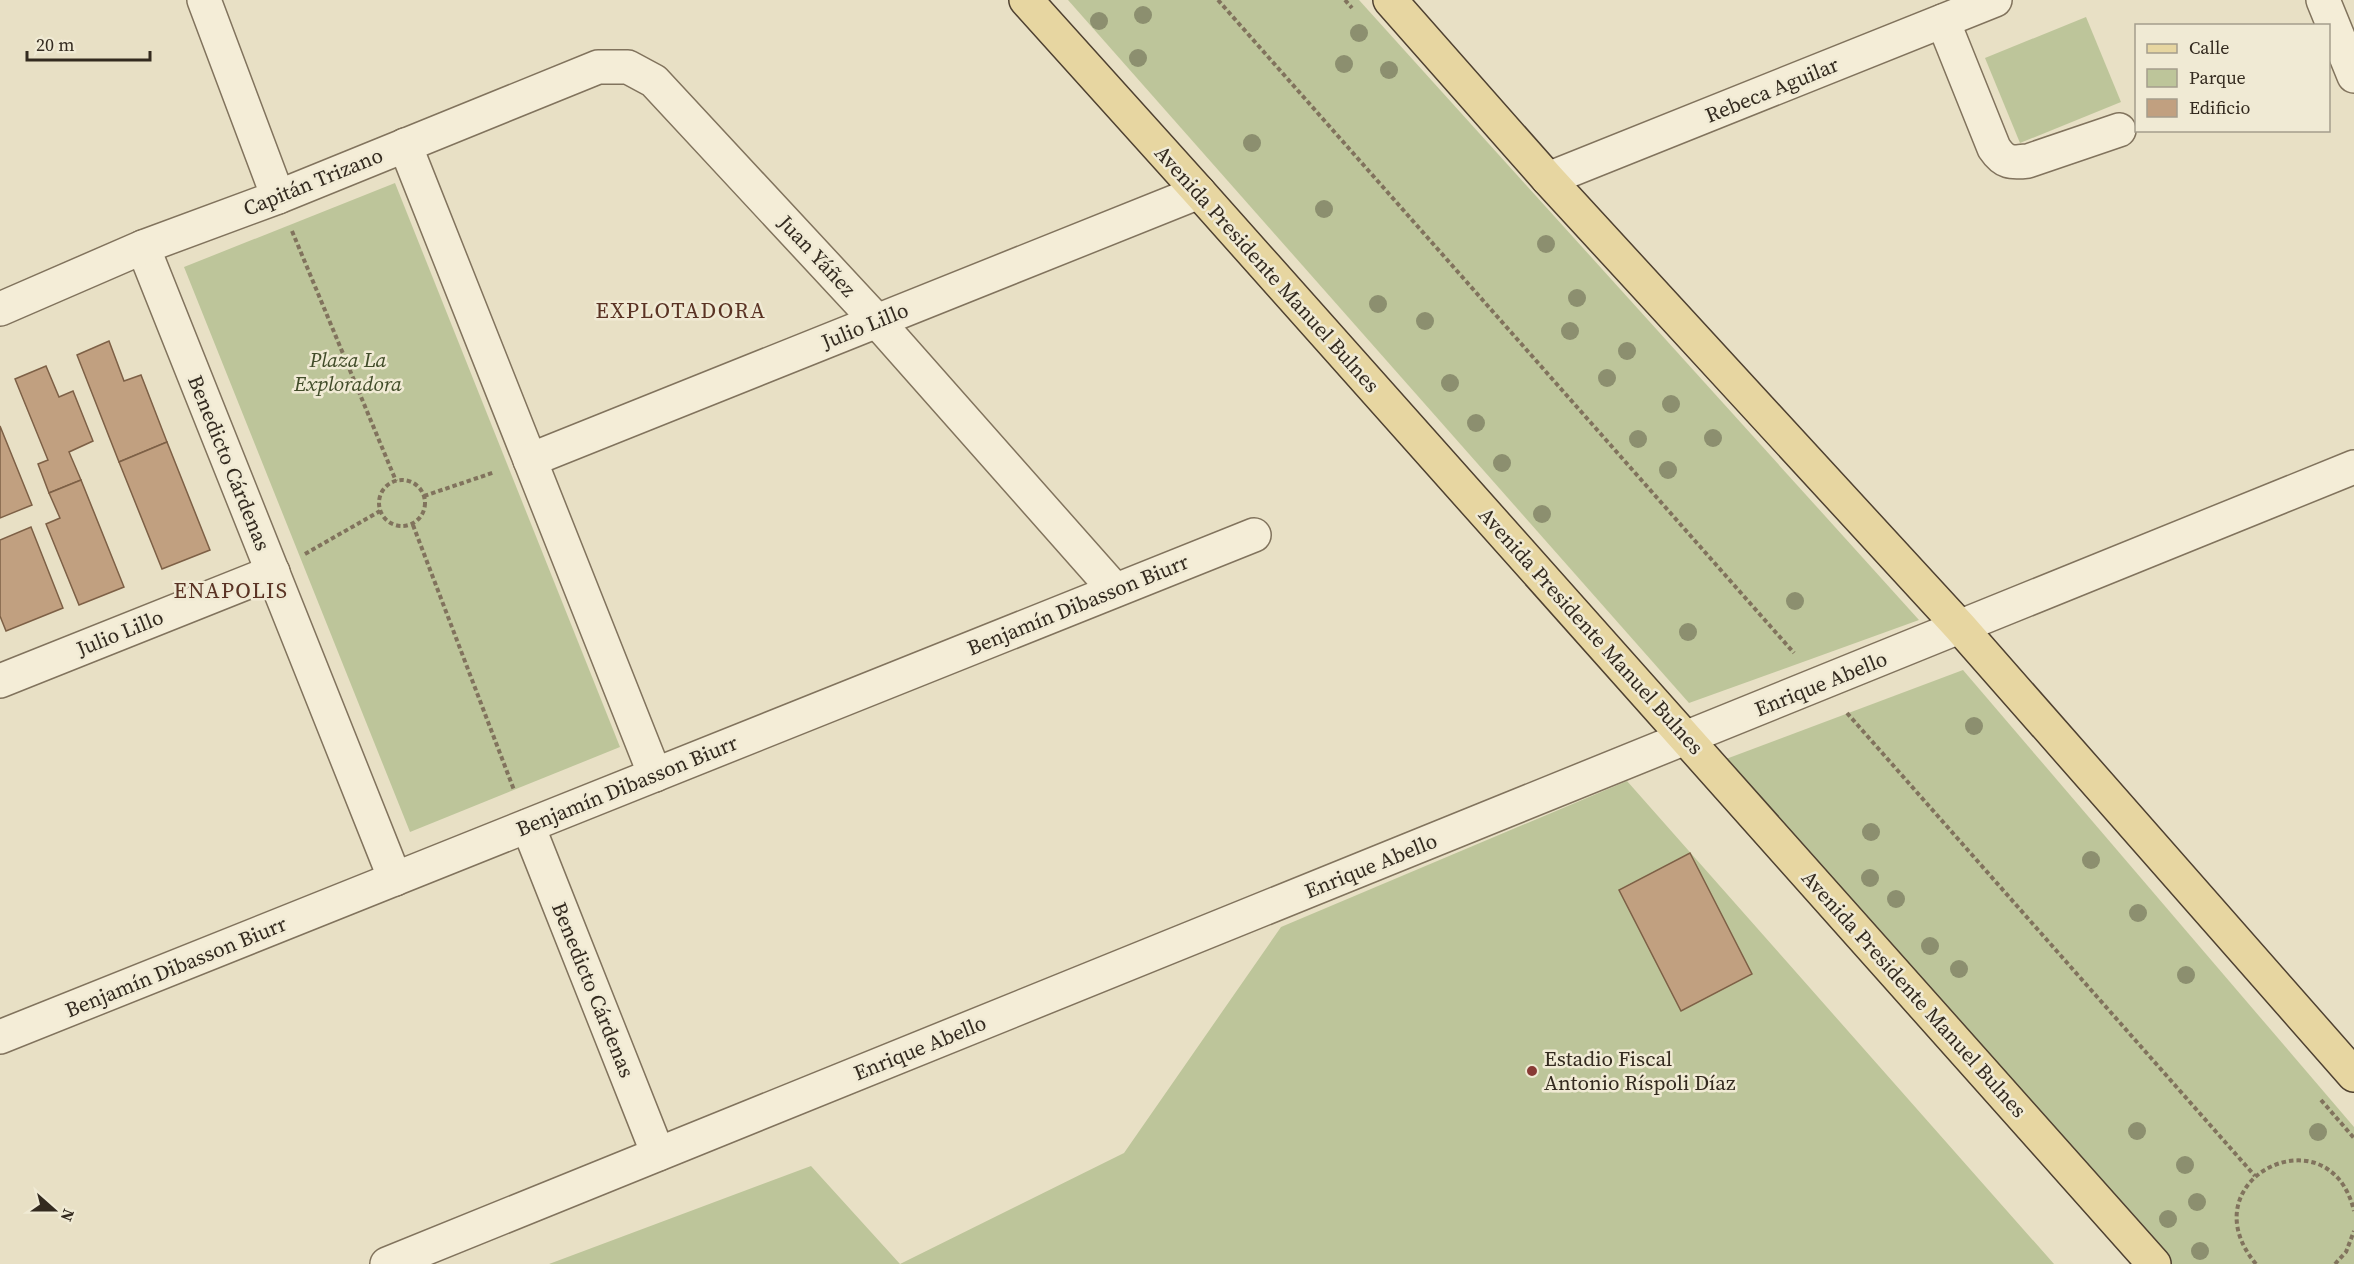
<svg xmlns="http://www.w3.org/2000/svg" width="2354" height="1264" font-family="'Source Serif 4',serif">
	<style>
		.green { fill: #bdc59a }
		.building { fill: #c1a080; stroke: #7d6046; stroke-width: 1.5 }
		.lines { fill: none; stroke-linecap: round; stroke-linejoin: round }
		.minor-casing { stroke: #81735d; stroke-width: 36 }
		.tertiary-casing { stroke: #81735d; stroke-width: 36 }
		.primary-casing { stroke: #4f4131; stroke-width: 36 }
		.path { stroke: #81735d; stroke-width: 4; stroke-dasharray: 4.5 3; stroke-linecap: butt }
		.minor { stroke: #f4edd7; stroke-width: 33 }
		.tertiary { stroke: #f4edd7; stroke-width: 33 }
		.primary { stroke: #e7d6a1; stroke-width: 33 }
		.tree { fill: #8c8f6f }
		.poi-dot { fill: #883a35; stroke: #f0ead4; stroke-width: 2 }
		.labels { text-anchor: middle; stroke-width: 5; stroke-linejoin: round; paint-order: stroke }
		.street-label { font-size: 21px; fill: #332a1f; stroke: #f0ead4 }
		.park-label { font-size: 21px; font-style: italic; fill: #414c29; stroke: #f0ead4 }
		.poi-label { font-size: 21px; fill: #332a1f; stroke: #f0ead4; text-anchor: start }
		.neighbourhood-label { font-size: 22px; letter-spacing: 1.5px; fill: #5a3324; stroke: #f0ead4 }
	</style>
	<rect width="100%" height="100%" fill="#e8e0c5"/>
	<g class="green">
		<polygon points="1068,0 1359,0 1919,620 1689,703"/>
		<polygon points="2086,17 2121,102 2020,143 1985,58"/>
		<polygon points="395,183 620,747 410,832 184,267"/>
		<polygon points="1963,670 2354,1127 2354,1264 2165,1264 1726,759"/>
		<polygon points="1627,781 2054,1264 549,1264 811,1166 900,1264 1124,1153 1281,927"/>
	</g>
	<g class="building">
		<polygon points="109,341 124,381 141,375 167,442 119,462 77,355"/>
		<polygon points="46,366 59,397 73,391 93,441 69,452 81,480 49,493 38,464 48,460 15,379"/>
		<polygon points="0,426 32,505 0,518"/>
		<polygon points="167,442 210,550 162,569 119,462"/>
		<polygon points="81,480 124,587 79,605 46,524 60,518 49,493"/>
		<polygon points="31,527 63,608 6,631 0,616 0,540"/>
		<polygon points="1690,853 1752,974 1681,1011 1619,890"/>
	</g>
	<g class="lines">
		<g class="minor-casing">
			<g id="minor">
				<polyline points="204,0 278,197"/>
				<polyline points="2323,0 2354,76"/>
				<path d="M1943,21L1994,148C2004,163 2011,163 2028,161L2119,130"/>
				<polyline points="405,145 655,775"/>
				<polyline points="1548,179 1995,0"/>
				<polyline points="143,247 395,879"/>
				<polyline points="0,309 143,247 278,197 598,67 628,67 654,81 877,321 1115,590"/>
				<polyline points="530,460 1199,192"/>
				<polyline points="0,681 273,572"/>
				<polyline points="528,826 658,1154"/>
				<polyline points="0,1037 1254,535"/>
			</g>
		</g>
		<g class="tertiary-casing">
			<polyline id="tertiary" points="387,1264 2354,467"/>
		</g>
		<g class="primary-casing">
			<g id="primary">
				<polyline points="1026,0 1199,192 2154,1264"/>
				<polyline points="1390,0 1548,179 1960,627 2354,1075"/>
			</g>
		</g>
		<g class="path">
			<polyline points="1218,0 1794,653"/>
			<polyline points="1345,0 1352,8"/>
			<polyline points="292,231 396,481"/>
			<circle cx="402" cy="503" r="23"/>
			<polyline points="424,496 495,472"/>
			<polyline points="413,525 514,790"/>
			<polyline points="305,554 380,511"/>
			<polyline points="1847,713 2255,1176"/>
			<polyline points="2321,1100 2354,1138"/>
			<path d="M2256,1264C2185,1179 2330,1109 2354,1211"/>
			<polyline points="2335,1264 2346,1252 2354,1231"/>
		</g>
		<use href="#minor" class="minor"/>
		<use href="#tertiary" class="tertiary"/>
		<use href="#primary" class="primary"/>
	</g>
	<g class="tree">
		<circle cx="1143" cy="15" r="9"/>
		<circle cx="1099" cy="21" r="9"/>
		<circle cx="1359" cy="33" r="9"/>
		<circle cx="1138" cy="58" r="9"/>
		<circle cx="1344" cy="64" r="9"/>
		<circle cx="1389" cy="70" r="9"/>
		<circle cx="1252" cy="143" r="9"/>
		<circle cx="1324" cy="209" r="9"/>
		<circle cx="1546" cy="244" r="9"/>
		<circle cx="1577" cy="298" r="9"/>
		<circle cx="1378" cy="304" r="9"/>
		<circle cx="1425" cy="321" r="9"/>
		<circle cx="1570" cy="331" r="9"/>
		<circle cx="1627" cy="351" r="9"/>
		<circle cx="1607" cy="378" r="9"/>
		<circle cx="1450" cy="383" r="9"/>
		<circle cx="1671" cy="404" r="9"/>
		<circle cx="1476" cy="423" r="9"/>
		<circle cx="1713" cy="438" r="9"/>
		<circle cx="1638" cy="439" r="9"/>
		<circle cx="1502" cy="463" r="9"/>
		<circle cx="1668" cy="470" r="9"/>
		<circle cx="1542" cy="514" r="9"/>
		<circle cx="1795" cy="601" r="9"/>
		<circle cx="1688" cy="632" r="9"/>
		<circle cx="1974" cy="726" r="9"/>
		<circle cx="1871" cy="832" r="9"/>
		<circle cx="2091" cy="860" r="9"/>
		<circle cx="1870" cy="878" r="9"/>
		<circle cx="1896" cy="899" r="9"/>
		<circle cx="2138" cy="913" r="9"/>
		<circle cx="1930" cy="946" r="9"/>
		<circle cx="1959" cy="969" r="9"/>
		<circle cx="2186" cy="975" r="9"/>
		<circle cx="2137" cy="1131" r="9"/>
		<circle cx="2318" cy="1132" r="9"/>
		<circle cx="2185" cy="1165" r="9"/>
		<circle cx="2197" cy="1202" r="9"/>
		<circle cx="2168" cy="1219" r="9"/>
		<circle cx="2200" cy="1251" r="9"/>
	</g>
	<circle class="poi-dot" cx="1532" cy="1071" r="6"/>
	<g class="labels">
		<g class="street-label">
			<text transform="translate(1772 90) rotate(-22)" y="7">Rebeca Aguilar</text>
			<text transform="translate(313 182) rotate(-22)" y="7">Capitán Trizano</text>
			<text transform="translate(817 256) rotate(47)" y="7">Juan Yáñez</text>
			<text transform="translate(1267 269) rotate(48)" y="7">Avenida Presidente Manuel Bulnes</text>
			<text transform="translate(865 326) rotate(-22)" y="7">Julio Lillo</text>
			<text transform="translate(229 463) rotate(68)" y="7">Benedicto Cárdenas</text>
			<text transform="translate(1078 605) rotate(-22)" y="7">Benjamín Dibasson Biurr</text>
			<text transform="translate(1591 631) rotate(48)" y="7">Avenida Presidente Manuel Bulnes</text>
			<text transform="translate(120 633) rotate(-22)" y="7">Julio Lillo</text>
			<text transform="translate(1821 684) rotate(-22)" y="7">Enrique Abello</text>
			<text transform="translate(627 786) rotate(-22)" y="7">Benjamín Dibasson Biurr</text>
			<text transform="translate(1371 866) rotate(-22)" y="7">Enrique Abello</text>
			<text transform="translate(176 967) rotate(-22)" y="7">Benjamín Dibasson Biurr</text>
			<text transform="translate(593 990) rotate(68)" y="7">Benedicto Cárdenas</text>
			<text transform="translate(1914 994) rotate(48)" y="7">Avenida Presidente Manuel Bulnes</text>
			<text transform="translate(920 1048) rotate(-22)" y="7">Enrique Abello</text>
		</g>
		<g class="park-label">
			<text x="348" y="367">Plaza La<tspan x="348" dy="24">Exploradora</tspan></text>
		</g>
		<g class="poi-label">
			<text x="1544" y="1066">Estadio Fiscal<tspan x="1544" dy="24">Antonio Ríspoli Díaz</tspan></text>
		</g>
		<g class="neighbourhood-label">
			<text x="681" y="318">EXPLOTADORA</text>
			<text x="231" y="598">ENAPOLIS</text>
		</g>
	</g>
	<rect x="2135" y="24" width="195" height="108" fill="#f0ead4" stroke="#a49d8c" stroke-width="1.5"/>
	<rect x="2147" y="44" width="30" height="9" fill="#e7d6a1" stroke="#a49d8c" stroke-width="1.5"/>
	<text x="2189" y="54" font-size="18" fill="#332a1f">Calle</text>
	<rect x="2147" y="69" width="30" height="18" fill="#bdc59a" stroke="#a49d8c" stroke-width="1.5"/>
	<text x="2189" y="84" font-size="18" fill="#332a1f">Parque</text>
	<rect x="2147" y="99" width="30" height="18" fill="#c1a080" stroke="#a49d8c" stroke-width="1.5"/>
	<text x="2189" y="114" font-size="18" fill="#332a1f">Edificio</text>
	<g transform="translate(54 1210) rotate(111)" stroke="#f0ead4" stroke-width="4.5" paint-order="stroke">
	<path d="M0-4.5L10 22L0 15L-10 22Z" fill="#332a1f"/>
	<text y="-9" font-size="16" font-weight="bold" text-anchor="middle" fill="#332a1f">N</text>
	</g>
	<path d="M27 51v9h123v-9" fill="none" stroke="#332a1f" stroke-width="3"/>
	<text x="36" y="51" font-size="18" fill="#332a1f" stroke="#f0ead4" stroke-width="4.5" paint-order="stroke">20 m</text>
</svg>
